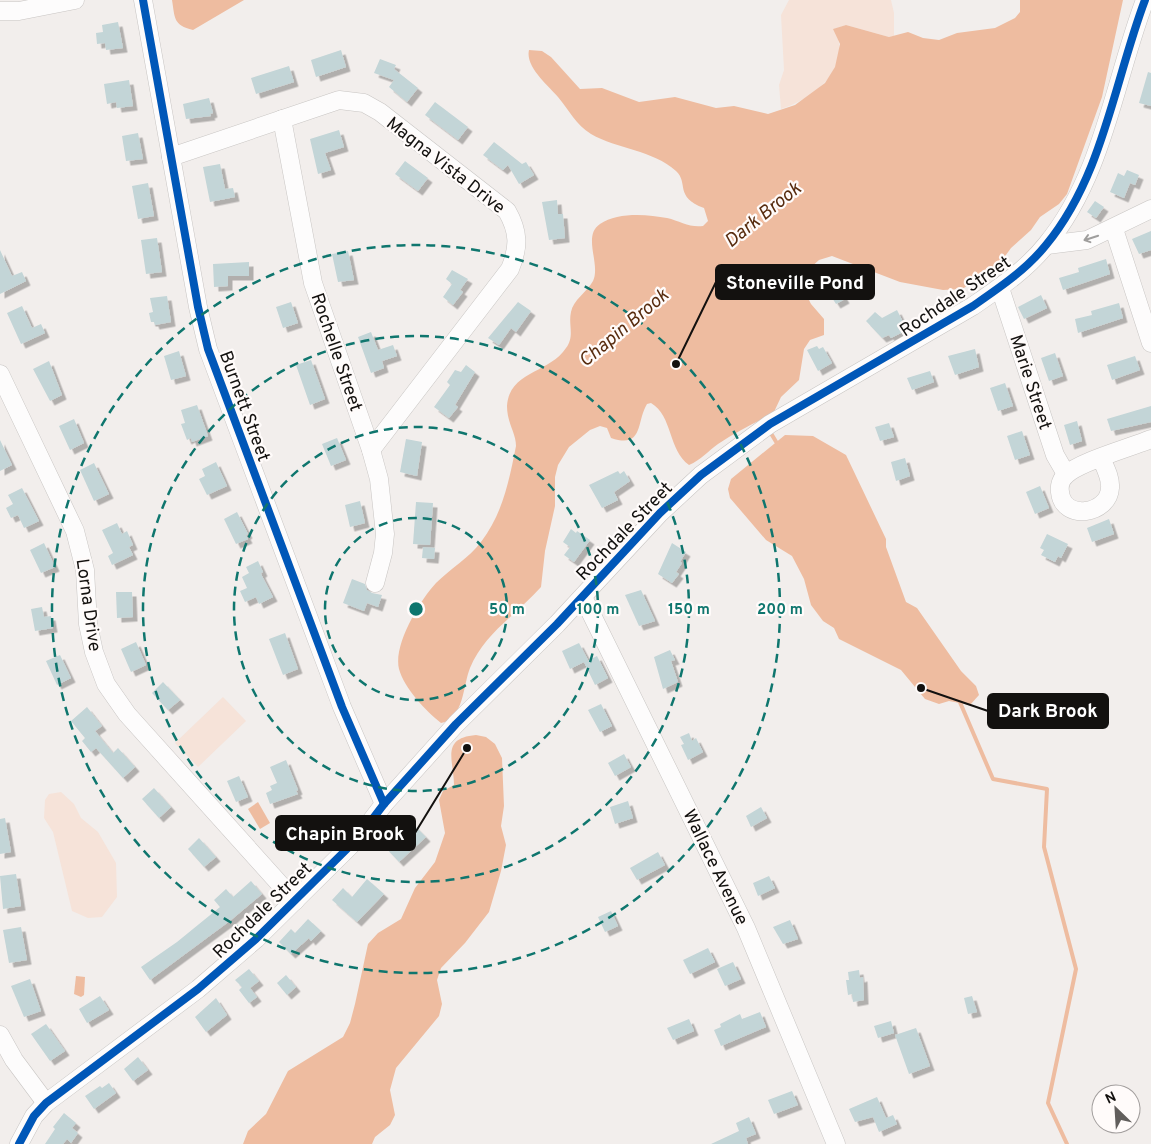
<svg xmlns="http://www.w3.org/2000/svg" width="1151" height="1144" font-family="Overpass,sans-serif">
	<style>
		.green { fill: #f6e3d9 }
		.water { fill: #eebca0 }
		.lines { fill: none; stroke-linecap: round; stroke-linejoin: round }
		.stream { stroke: #eebca0; stroke-width: 4 }
		.building { fill: #c3d5d7; filter: url(#shadow) }
		.minor-casing { stroke: #c8c5c3; stroke-width: 19 }
		.minor { stroke: #fdfcfc; stroke-width: 18 }
		.cycleway-casing { stroke: #fffbfa; stroke-width: 11 }
		.cycleway { stroke: #0057b8; stroke-width: 8 }
		.oneway { stroke: #9f9e9d }
		.ring { fill: none; stroke: #0f766e; stroke-width: 2.5; stroke-dasharray: 9 6 }
		.labels { text-anchor: middle; stroke-width: 4.5; stroke-linejoin: round; paint-order: stroke }
		.street-label { font-size: 18px; fill: #13110f; stroke: #fffbfa }
		.water-label { font-size: 19px; font-style: italic; fill: #582c0f; stroke: #fffbfa }
		.centre { fill: #0f766e; stroke: #fffbfa; stroke-width: 2.5 }
		.ring-label { font-size: 15px; text-anchor: middle; font-weight: bold; fill: #0f766e; stroke: #fffbfa; stroke-width: 4.5; stroke-linejoin: round; paint-order: stroke }
		.leader { fill: none; stroke: #13110f; stroke-width: 2 }
		.callout-dot { fill: #13110f; stroke: #fffbfa; stroke-width: 2 }
		.callout { fill: #13110f; stroke: #13110f; stroke-width: 2 }
		.callout-label { font-size: 19px; text-anchor: middle; font-weight: bold; fill: #fff }
	</style>
	<defs>
		<filter id="shadow"><feDropShadow dx="4.5" dy="4.5" stdDeviation="0" flood-color="#0004"/></filter>
	</defs>
	<rect width="100%" height="100%" fill="#f2eeec"/>
	<g class="green">
		<path d="M789,0H891L894,13V36L889,37L846,25L834,29C835,34 839,39 839,44C844,76 807,101 781,109L779,85L784,70L781,15Z"/>
		<polygon points="223,697 246,721 198,767 175,743"/>
		<polygon points="61,792 74,804 81,818 98,832 116,863 117,897 102,917 88,918 72,911 53,832 44,818 45,800 49,794"/>
	</g>
	<g class="water">
		<path d="M172,0H244L193,30C173,25 175,18 172,0Z"/>
		<path d="M1020,0H1123L1102,97L1067,194L1059,204L1040,217L1031,230L1011,248L995,270L962,289L943,290L900,282L832,256L819,260L808,270L803,281L804,290L811,304L824,319V335L810,340L804,349L799,380L781,397L773,414C754,423 736,432 718,444C708,451 701,460 689,465C668,450 673,416 651,403L647,404C636,422 644,449 611,438L607,428L600,426L590,430L569,447L558,465L555,477V506L545,551L541,587C517,614 484,634 470,668C463,685 464,719 441,723C426,711 404,688 399,669C393,645 420,600 436,583C450,569 469,558 481,542C503,513 509,481 516,446C516,433 507,423 507,406C509,371 550,373 566,348C575,336 568,325 571,312C573,300 587,292 593,281C601,264 582,236 600,224C617,212 647,214 667,218C680,221 690,228 703,226L708,221L704,208C674,197 689,183 676,171C653,150 617,149 591,134C576,125 569,110 558,97C549,86 525,67 529,50L542,51L551,57L580,89L602,88L639,102L675,97L716,108L734,106L768,114L795,105L825,83L835,67L840,44L833,29L846,25L889,37L908,32L923,38L939,40L957,33L995,28L1015,18L1020,12Z"/>
		<polygon points="785,435 813,436 846,455 886,539 886,547 906,602 917,608 961,671 976,686 979,695 970,705 949,701 939,704 925,699 901,670 839,639 834,628 823,621 811,605 804,579 792,556 766,540 730,498 728,489 731,479"/>
		<path d="M476,735L486,737L495,744L502,758L504,806L501,826L506,845L501,871L489,912L465,943L441,968L437,980L442,1004L439,1016L396,1068L390,1090L395,1115L390,1125L375,1137L372,1144H243L248,1131L266,1114L288,1071L343,1037L350,1023L355,1004L368,944L378,933L401,919L415,888L435,862L445,833L439,800L443,791L454,785C454,761 440,738 476,735Z"/>
		<polygon points="258,802 270,823 260,829 248,809"/>
		<polygon points="76,976 85,977 84,995 81,997 74,994"/>
	</g>
	<g class="lines">
		<g class="stream">
			<polyline points="769,430 778,445"/>
			<polyline points="959,700 993,779 1047,789 1044,847 1076,969 1048,1103 1067,1144"/>
		</g>
	</g>
	<g class="building">
		<polygon points="118,22 123,48 106,50 105,43 97,44 96,33 103,32 102,25"/>
		<polygon points="341,50 346,67 316,77 311,60"/>
		<polygon points="380,59 396,65 394,69 418,88 407,102 389,87 394,80 374,73"/>
		<polygon points="289,66 294,82 256,94 251,78"/>
		<polygon points="1148,72 1151,73 1151,106 1139,103"/>
		<polygon points="129,80 133,106 117,108 116,102 107,104 104,84"/>
		<polygon points="209,98 213,113 210,114 211,116 186,119 183,104"/>
		<polygon points="435,102 468,127 458,140 425,115"/>
		<polygon points="339,130 344,147 325,153 331,170 318,174 310,139"/>
		<polygon points="138,133 143,159 126,161 122,136"/>
		<polygon points="494,142 522,164 526,162 534,175 519,184 508,165 503,170 483,155"/>
		<polygon points="405,161 428,178 418,191 395,174"/>
		<polygon points="220,164 225,189 233,188 235,197 210,202 203,167"/>
		<polygon points="1127,170 1139,175 1135,185 1130,183 1124,198 1110,192 1118,173 1124,176"/>
		<polygon points="148,183 154,216 138,219 132,186"/>
		<polygon points="557,200 558,214 563,214 565,238 549,240 542,202"/>
		<polygon points="1095,201 1104,207 1096,218 1087,212"/>
		<polygon points="1151,231 1151,250 1139,254 1132,239"/>
		<polygon points="157,238 162,272 146,274 141,240"/>
		<polygon points="0,250 12,276 22,272 26,281 0,294"/>
		<polygon points="348,251 354,280 338,282 332,254"/>
		<polygon points="1106,259 1110,274 1063,290 1059,278 1079,272 1078,268"/>
		<polygon points="249,262 249,276 228,276 228,286 214,287 213,264"/>
		<polygon points="452,270 468,279 460,290 463,292 453,305 443,297 452,284 446,279"/>
		<polygon points="838,287 845,299 836,304 829,293"/>
		<polygon points="1041,295 1047,308 1024,319 1018,307"/>
		<polygon points="167,296 171,322 155,325 154,322 151,322 149,313 153,312 150,298"/>
		<polygon points="291,302 298,323 283,328 276,307"/>
		<polygon points="518,302 531,311 516,332 511,328 499,345 488,338"/>
		<polygon points="1119,303 1123,318 1078,333 1075,319 1092,315 1091,311"/>
		<polygon points="22,306 32,328 41,324 45,333 21,344 7,313"/>
		<polygon points="897,310 907,330 891,338 889,335 882,338 866,321 875,312 882,318"/>
		<polygon points="371,332 378,350 393,345 397,356 382,361 384,368 371,373 358,337"/>
		<polygon points="817,346 819,349 823,347 832,363 818,371 807,350"/>
		<polygon points="975,349 979,367 955,375 948,356"/>
		<polygon points="179,351 186,376 171,380 164,356"/>
		<polygon points="1055,353 1063,376 1049,381 1041,358"/>
		<polygon points="1135,356 1140,370 1112,380 1107,365"/>
		<polygon points="311,360 325,399 310,405 296,365"/>
		<polygon points="49,361 62,395 50,401 33,369"/>
		<polygon points="466,365 475,372 455,405 458,407 449,418 434,407 450,385 447,382 455,370 461,372"/>
		<polygon points="930,371 934,382 912,390 907,378"/>
		<polygon points="1005,383 1013,406 998,411 990,388"/>
		<polygon points="197,405 208,436 192,442 191,438 187,440 181,424 185,423 181,410"/>
		<polygon points="1151,406 1151,422 1111,431 1107,419"/>
		<polygon points="74,419 84,443 70,450 59,426"/>
		<polygon points="1077,421 1082,441 1070,445 1064,425"/>
		<polygon points="889,423 894,437 880,441 875,427"/>
		<polygon points="1022,431 1030,455 1015,460 1007,436"/>
		<polygon points="337,438 346,460 331,466 322,444"/>
		<polygon points="406,439 422,442 417,476 400,472"/>
		<polygon points="0,440 12,465 0,471"/>
		<polygon points="905,458 910,476 896,481 891,462"/>
		<polygon points="216,462 227,486 207,495 199,479 205,476 202,469"/>
		<polygon points="94,463 109,494 94,501 80,470"/>
		<polygon points="618,471 620,474 624,471 630,481 614,492 618,500 602,508 589,485"/>
		<polygon points="1040,486 1049,508 1035,514 1026,492"/>
		<polygon points="22,488 39,521 24,528 18,515 11,518 6,508 13,504 8,495"/>
		<polygon points="360,501 365,523 350,527 345,505"/>
		<polygon points="416,502 433,503 430,545 413,544"/>
		<polygon points="237,512 248,534 246,535 248,539 236,544 224,519"/>
		<polygon points="1109,519 1114,534 1092,542 1087,528"/>
		<polygon points="117,523 122,534 127,531 133,545 129,547 133,555 112,565 108,556 113,553 102,530"/>
		<polygon points="571,529 576,533 577,531 590,540 574,562 564,555 570,547 563,542"/>
		<polygon points="1047,534 1068,544 1061,558 1058,556 1055,562 1041,555 1044,550 1040,548"/>
		<polygon points="44,543 55,567 41,573 30,550"/>
		<polygon points="672,543 686,552 680,562 682,563 676,572 679,574 672,583 658,574"/>
		<polygon points="423,547 435,548 434,559 422,558"/>
		<polygon points="258,561 263,572 261,573 262,576 273,597 259,604 256,597 245,602 240,591 247,588 242,577 249,573 246,567"/>
		<polygon points="352,579 365,584 367,590 372,593 382,595 378,607 367,603 364,611 343,603"/>
		<polygon points="641,590 655,621 639,626 625,595"/>
		<polygon points="116,592 132,592 133,617 117,618"/>
		<polygon points="42,607 44,617 51,616 53,628 35,631 31,609"/>
		<polygon points="285,633 298,669 283,675 269,639"/>
		<polygon points="136,642 146,665 131,672 121,649"/>
		<polygon points="579,643 588,660 585,662 597,656 608,678 595,685 584,662 570,669 562,651"/>
		<polygon points="670,650 675,660 671,661 678,682 663,689 654,657"/>
		<polygon points="60,655 71,678 57,685 46,661"/>
		<polygon points="163,682 180,700 168,710 152,693"/>
		<polygon points="601,704 612,726 600,732 588,710"/>
		<polygon points="87,707 102,726 95,731 113,753 118,748 135,767 123,778 96,748 91,752 82,741 85,738 71,721"/>
		<polygon points="689,733 692,741 696,738 703,752 688,760 681,745 684,744 680,737"/>
		<polygon points="624,754 631,767 615,776 608,763"/>
		<polygon points="286,760 298,790 296,791 298,794 270,804 266,793 272,790 270,786 277,783 270,767"/>
		<polygon points="239,776 248,797 236,802 227,781"/>
		<polygon points="154,788 171,807 159,818 142,799"/>
		<polygon points="628,801 633,818 615,824 610,807"/>
		<polygon points="761,807 767,818 751,827 746,816"/>
		<polygon points="5,818 11,852 0,854 0,819"/>
		<polygon points="413,824 426,837 399,862 385,847 394,837 396,840"/>
		<polygon points="199,838 216,857 204,867 188,849"/>
		<polygon points="658,852 665,865 637,880 630,868"/>
		<polygon points="16,874 21,906 3,909 0,876"/>
		<polygon points="769,876 775,888 758,896 753,883"/>
		<polygon points="367,879 384,894 357,922 332,900 343,888 352,897"/>
		<polygon points="251,881 262,894 231,920 150,980 141,967 177,942 220,907 214,900 226,889 233,897"/>
		<polygon points="611,911 618,926 605,932 598,917"/>
		<polygon points="308,919 321,931 311,941 309,938 291,954 279,942 291,929 295,933"/>
		<polygon points="790,920 798,939 783,944 773,927"/>
		<polygon points="21,927 27,960 9,963 3,930"/>
		<polygon points="708,948 715,962 690,974 683,960"/>
		<polygon points="733,962 741,979 725,986 717,969"/>
		<polygon points="249,969 259,981 250,988 257,997 249,1003 239,990 242,987 235,980"/>
		<polygon points="859,970 860,978 863,977 864,1000 853,1002 852,994 848,995 846,980 849,980 848,972"/>
		<polygon points="286,975 296,987 287,995 277,983"/>
		<polygon points="30,979 41,1011 24,1017 11,986"/>
		<polygon points="100,996 109,1010 87,1023 79,1009"/>
		<polygon points="972,996 977,1012 968,1014 964,998"/>
		<polygon points="216,998 227,1015 206,1032 195,1017"/>
		<polygon points="760,1012 766,1027 721,1046 714,1030 721,1027 720,1024 740,1014 742,1019"/>
		<polygon points="689,1019 694,1031 673,1040 667,1028"/>
		<polygon points="891,1021 894,1033 878,1038 874,1026"/>
		<polygon points="46,1024 65,1051 50,1061 31,1034"/>
		<polygon points="916,1028 930,1066 909,1074 895,1035"/>
		<polygon points="138,1057 148,1070 133,1081 124,1069"/>
		<polygon points="109,1083 116,1093 94,1109 85,1096 100,1086 102,1088"/>
		<polygon points="792,1091 798,1105 774,1114 768,1100"/>
		<polygon points="877,1097 886,1118 893,1115 897,1124 879,1132 873,1117 855,1122 849,1109"/>
		<polygon points="64,1113 76,1123 72,1128 78,1133 71,1143 67,1139 63,1144 45,1144 55,1129 53,1127"/>
		<polygon points="749,1117 756,1134 746,1138 748,1144 711,1144 739,1131 736,1123"/>
	</g>
	<g class="lines">
		<g class="minor-casing">
			<g id="minor">
				<polyline points="143,0 198,307 208,349 342,707 384,804"/>
				<polyline points="0,11 19,11 75,0"/>
				<polyline points="282,119 313,283 371,450 379,479 385,534 383,553 375,583"/>
				<path d="M171,157L339,100L364,103L380,112L507,211C519,232 519,247 510,269L371,450"/>
				<polyline points="1114,229 1151,343"/>
				<polyline points="1047,245 1087,240 1151,209"/>
				<polyline points="1000,288 1055,455 1066,474"/>
				<polyline points="0,374 75,531 85,570 88,624 94,652 106,684 127,714 295,901"/>
				<path d="M1101,458C1105,467 1111,478 1110,488C1109,514 1063,522 1060,492C1059,486 1061,479 1066,475C1078,462 1132,447 1151,439"/>
				<polyline points="583,597 746,928 836,1144"/>
				<polyline points="0,1035 14,1060 46,1103"/>
				<path d="M19,1144L34,1116L46,1103L198,989L256,939L358,838L384,804L456,724L557,624L660,513L701,475L770,424L973,306C999,288 1026,270 1046,245C1103,176 1114,82 1145,0"/>
			</g>
		</g>
		<use href="#minor" class="minor"/>
		<g class="cycleway-casing">
			<g id="cycleway">
				<polyline points="143,0 198,307 208,349 342,707 384,804"/>
				<path d="M19,1144L34,1116L46,1103L198,989L256,939L358,838L384,804L456,724L557,624L660,513L701,475L770,424L973,306C999,288 1026,270 1046,245C1103,176 1114,82 1145,0"/>
			</g>
		</g>
		<use href="#cycleway" class="cycleway"/>
	</g>
	<defs><path id="oneway-shaft" d="M-6 0H5M1.5-3L5.5 0L1.5 3" fill="none" stroke-width="1.6" stroke-linecap="round" stroke-linejoin="round" transform="scale(1.25)"/></defs>
	<use class="oneway" href="#oneway-shaft" transform="translate(1091 238) rotate(162)"/>
	<g class="ring">
		<circle cx="416" cy="609" r="91"/>
		<circle cx="416" cy="609" r="182"/>
		<circle cx="416" cy="609" r="273"/>
		<circle cx="416" cy="609" r="364"/>
	</g>
	<g class="labels">
		<g class="street-label">
			<text transform="translate(446 165) rotate(38)" y="6">Magna Vista Drive</text>
			<text transform="translate(955 296) rotate(-34)" y="6">Rochdale Street</text>
			<text transform="translate(337 352) rotate(71)" y="6">Rochelle Street</text>
			<text transform="translate(1031 382) rotate(72)" y="6">Marie Street</text>
			<text transform="translate(245 406) rotate(70)" y="6">Burnett Street</text>
			<text transform="translate(624 531) rotate(-46)" y="6">Rochdale Street</text>
			<text transform="translate(89 605) rotate(82)" y="6">Lorna Drive</text>
			<text transform="translate(716 867) rotate(64)" y="6">Wallace Avenue</text>
			<text transform="translate(262 910) rotate(-44)" y="6">Rochdale Street</text>
		</g>
		<g class="water-label">
			<text transform="translate(762 214) rotate(-39)" y="7">Dark Brook</text>
			<text transform="translate(623 327) rotate(-40)" y="7">Chapin Brook</text>
		</g>
	</g>
	<circle cx="416" cy="609" r="8" class="centre"/>
	<g class="ring-label">
		<text x="507" y="614">50 m</text>
		<text x="598" y="614">100 m</text>
		<text x="689" y="614">150 m</text>
		<text x="780" y="614">200 m</text>
	</g>
	<path class="leader" d="M676 364L716 282M921 688L988 711M467 748L415 833"/>
	<g class="callout-dot">
		<circle cx="676" cy="364" r="5"/>
		<circle cx="921" cy="688" r="5"/>
		<circle cx="467" cy="748" r="5"/>
	</g>
	<g class="callout">
		<rect x="716" y="265" width="158" height="34" rx="5"/>
		<rect x="988" y="694" width="120" height="34" rx="5"/>
		<rect x="276" y="816" width="139" height="34" rx="5"/>
	</g>
	<g class="callout-label">
		<text x="795" y="289">Stoneville Pond</text>
		<text x="1048" y="717">Dark Brook</text>
		<text x="345" y="840">Chapin Brook</text>
	</g>
	<g transform="translate(1116 1109) rotate(335)"><circle r="24" fill="#fffbfa" stroke="#a19d9c"/>
	<path d="M0-4L9 19L0 12L-9 19Z" fill="#615e5c"/>
	<text y="-8" font-size="14" font-weight="bold" text-anchor="middle" fill="#13110f">N</text>
	</g>
</svg>
